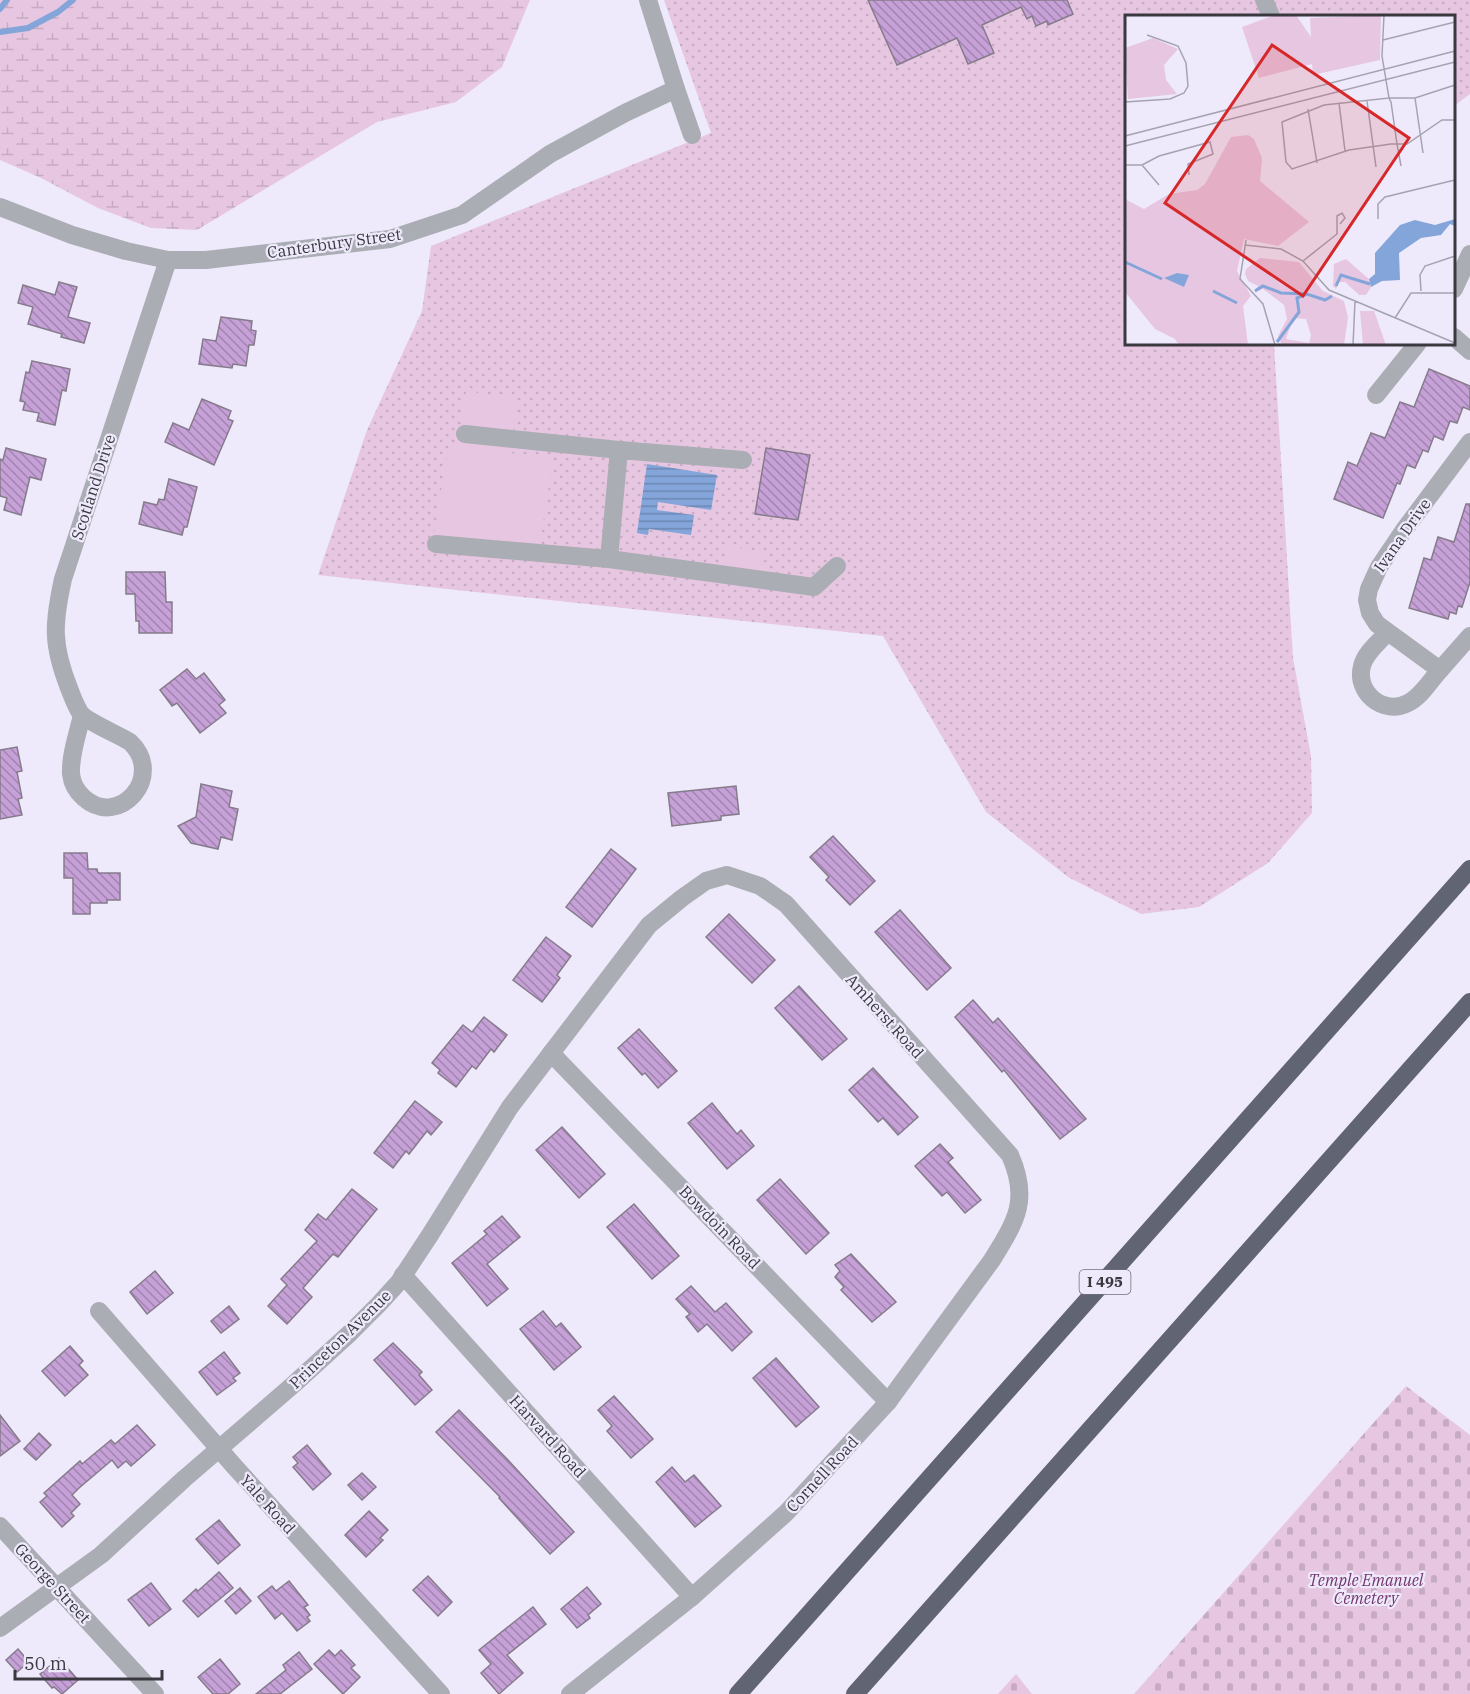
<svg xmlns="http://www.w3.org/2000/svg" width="1470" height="1694" font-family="'IBM Plex Serif',serif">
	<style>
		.grass { fill: url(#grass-dots) }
		.wetland { fill: url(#wetland-marsh) }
		.cemetery { fill: url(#cemetery-stones) }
		.park { fill: #e7c6e1 }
		.water { fill: url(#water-rules) }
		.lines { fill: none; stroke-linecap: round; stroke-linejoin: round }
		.stream { stroke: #83a5da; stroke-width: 6 }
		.building { fill: url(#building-back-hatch); stroke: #857b8a; stroke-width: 1.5 }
		.minor { stroke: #abadb4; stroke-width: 18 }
		.highway { stroke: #616473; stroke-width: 18 }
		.labels { text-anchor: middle; stroke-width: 4.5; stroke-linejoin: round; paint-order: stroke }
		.shield { fill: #eeeafc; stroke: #716e78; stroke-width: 1.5 }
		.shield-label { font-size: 15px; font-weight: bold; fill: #3b3940 }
		.street-label { font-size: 16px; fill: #3b3940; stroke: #eeeafc }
		.park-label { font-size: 16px; font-style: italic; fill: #75356d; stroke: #eeeafc }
		.inset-river { fill: none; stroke: #83a5da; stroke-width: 3 }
		.inset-road { fill: none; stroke: #a6a3b1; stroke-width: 1.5 }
		.view { fill: #d62828; fill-opacity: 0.15; stroke: #d62828; stroke-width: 3 }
		.inset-edge { fill: none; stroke: #3b3940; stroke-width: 3 }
	</style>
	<defs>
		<pattern id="grass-dots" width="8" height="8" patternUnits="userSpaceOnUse" patternTransform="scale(1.5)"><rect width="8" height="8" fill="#e7c6e1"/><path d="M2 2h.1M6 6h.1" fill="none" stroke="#c7abc2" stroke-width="1.8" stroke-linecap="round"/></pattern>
		<pattern id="wetland-marsh" width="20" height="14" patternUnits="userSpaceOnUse" patternTransform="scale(1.5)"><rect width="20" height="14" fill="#e7c6e1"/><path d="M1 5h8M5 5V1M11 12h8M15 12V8" fill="none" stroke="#c7abc2"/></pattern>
		<pattern id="cemetery-stones" width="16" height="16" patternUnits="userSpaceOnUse" patternTransform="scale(1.5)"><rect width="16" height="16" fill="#e7c6e1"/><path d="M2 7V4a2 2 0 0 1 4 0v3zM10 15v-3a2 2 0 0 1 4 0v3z" fill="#c7abc2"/></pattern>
		<pattern id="water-rules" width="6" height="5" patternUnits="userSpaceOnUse" patternTransform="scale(1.5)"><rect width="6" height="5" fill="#83a5da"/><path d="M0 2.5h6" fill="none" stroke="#6c87b2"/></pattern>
		<pattern id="building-back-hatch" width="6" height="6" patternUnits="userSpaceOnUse" patternTransform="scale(1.5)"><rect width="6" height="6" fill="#c6a1d8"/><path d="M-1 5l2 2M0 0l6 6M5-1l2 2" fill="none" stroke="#a284b1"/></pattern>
	</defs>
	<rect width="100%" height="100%" fill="#eeeafc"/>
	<polygon class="grass" points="664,0 1470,0 1470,94 1454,106 1454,16 1126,16 1126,344 1274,344 1293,658 1311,756 1312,813 1268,863 1199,907 1141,914 1068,877 986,812 883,636 318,575 367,430 422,311 431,246 711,133"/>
	<polygon class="wetland" points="0,0 530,0 502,67 456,102 377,122 197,230 151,228 98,208 41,178 0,160"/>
	<g class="cemetery">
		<polygon points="1406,1386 1470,1435 1470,1694 1134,1694"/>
		<polygon points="1016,1674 1032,1694 998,1694"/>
	</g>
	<g class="park">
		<polygon points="466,391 518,399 510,453 553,459 538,556 433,539 449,443 458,444"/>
		<polygon points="728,546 766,553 760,579 719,574"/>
	</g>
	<polygon class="water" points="647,464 717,475 711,510 658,502 657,510 694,515 691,535 649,529 648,535 637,533"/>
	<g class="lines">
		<g class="stream">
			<polyline points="0,9 7,0"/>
			<polyline points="0,32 28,28 58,12 73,0"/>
		</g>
	</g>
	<g class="building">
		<polygon points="868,0 1067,0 1073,14 1048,25 1047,21 1036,26 1032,16 1027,19 1021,7 982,25 994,53 968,64 957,38 897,65"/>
		<polygon points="59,282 77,287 68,317 90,323 84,343 61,337 62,334 28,324 33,307 18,303 23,285 55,295"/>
		<polygon points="221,317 252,321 251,330 256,331 254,345 249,345 246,366 233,364 232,368 199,364 203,339 216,341"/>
		<polygon points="32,361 70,369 66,391 62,390 55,425 37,421 39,413 23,410 25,402 20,401 26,372 29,373"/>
		<polygon points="1429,369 1470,386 1470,410 1463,407 1457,423 1450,421 1443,440 1434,436 1428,452 1423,450 1415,468 1407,465 1400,484 1397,483 1383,518 1334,499 1348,462 1357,466 1371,433 1385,438 1400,402 1414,407"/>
		<polygon points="202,399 231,411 228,419 233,421 214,465 165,442 173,423 189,430"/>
		<polygon points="6,448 46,459 41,480 30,477 21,515 4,510 7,498 0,496 0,459 3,460"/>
		<polygon points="766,448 810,455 798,520 755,514"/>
		<polygon points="169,479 197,487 187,527 184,527 182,535 139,524 144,502 157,505 159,499 164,500"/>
		<polygon points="1466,504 1470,504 1470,582 1462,607 1458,606 1456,614 1450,612 1448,619 1409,608 1424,558 1431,560 1438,537 1454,542"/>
		<polygon points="126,572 165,572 166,602 172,602 172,633 139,633 139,621 136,621 135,594 126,594"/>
		<polygon points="187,669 196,679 204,673 225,700 219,705 226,713 200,733 177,703 172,706 160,690"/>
		<polygon points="17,747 22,771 17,772 22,798 18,799 22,815 0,819 0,750"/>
		<polygon points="201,784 232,791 229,807 238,809 232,840 221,837 218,849 191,843 178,826 196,817"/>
		<polygon points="736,786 739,814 721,816 721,820 672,826 668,793"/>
		<polygon points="833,836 875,881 850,905 826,880 829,877 810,857"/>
		<polygon points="611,849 636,869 592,927 566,907"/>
		<polygon points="64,853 87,853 88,869 97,869 98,873 120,873 120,900 107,900 107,903 90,903 90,914 73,914 73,878 64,878"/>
		<polygon points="900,910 951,968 927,990 875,932"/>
		<polygon points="729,914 775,960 752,983 706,937"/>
		<polygon points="546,937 571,956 557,975 560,978 542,1002 513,980"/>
		<polygon points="799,986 847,1039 822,1060 775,1008"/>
		<polygon points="973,1000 993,1023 998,1018 1086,1119 1060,1139 1004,1070 1002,1072 955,1017"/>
		<polygon points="484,1017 507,1035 494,1052 491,1049 476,1069 472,1066 456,1087 438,1073 440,1070 432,1063 463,1025 472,1032"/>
		<polygon points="639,1029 677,1071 658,1088 645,1073 642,1075 618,1048"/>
		<polygon points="873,1068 918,1117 898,1135 883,1118 878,1122 849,1090"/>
		<polygon points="415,1101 442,1122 431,1135 427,1131 409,1154 406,1151 393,1168 374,1153"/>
		<polygon points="712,1103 737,1134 741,1130 754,1146 727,1169 688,1123"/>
		<polygon points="562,1127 605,1174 579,1198 536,1150"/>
		<polygon points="940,1144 953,1158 948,1162 981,1200 965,1213 947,1192 942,1196 915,1166"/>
		<polygon points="780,1179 829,1233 806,1254 757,1200"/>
		<polygon points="352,1189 377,1209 338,1257 333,1254 303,1288 312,1297 287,1324 268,1306 287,1285 281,1279 317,1241 305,1230 318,1214 326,1220"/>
		<polygon points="634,1204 679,1256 652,1279 607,1227"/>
		<polygon points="502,1216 520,1237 487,1264 508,1289 487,1306 452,1263 487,1234 484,1231"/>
		<polygon points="851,1254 896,1302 872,1322 841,1290 844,1287 835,1277 840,1271 835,1265"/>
		<polygon points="155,1271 173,1293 147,1314 130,1292"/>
		<polygon points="691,1286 715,1312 726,1303 752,1332 732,1351 707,1324 698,1332 686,1317 690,1314 676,1299"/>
		<polygon points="229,1306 239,1319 221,1333 211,1321"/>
		<polygon points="543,1311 556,1327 561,1323 581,1347 554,1370 520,1329"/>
		<polygon points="393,1343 422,1372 419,1375 432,1390 415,1405 374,1360"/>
		<polygon points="70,1346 83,1361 79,1365 88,1375 65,1396 42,1371"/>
		<polygon points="224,1352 240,1373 233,1378 236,1381 217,1395 199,1372"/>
		<polygon points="776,1358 819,1407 796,1427 753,1378"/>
		<polygon points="614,1396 653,1439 631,1458 607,1431 612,1426 598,1410"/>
		<polygon points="459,1410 508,1460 574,1532 550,1554 499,1498 500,1497 436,1432"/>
		<polygon points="0,1415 20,1441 0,1456"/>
		<polygon points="137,1425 155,1445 131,1466 126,1461 118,1468 112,1460 79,1488 72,1495 80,1504 71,1513 74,1516 62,1527 40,1502 47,1496 44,1493 80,1461 82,1464 111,1440 115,1444"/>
		<polygon points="39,1433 51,1445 36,1460 24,1449"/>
		<polygon points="307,1445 331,1474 313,1490 293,1467 298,1463 293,1457"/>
		<polygon points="672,1467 685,1482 694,1475 721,1506 695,1527 656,1482"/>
		<polygon points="362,1473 376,1487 362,1500 348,1485"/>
		<polygon points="369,1511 388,1530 380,1538 383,1540 366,1557 345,1535"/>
		<polygon points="219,1520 240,1545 218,1564 196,1539"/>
		<polygon points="219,1572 233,1588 198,1617 183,1601 196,1589 198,1591"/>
		<polygon points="428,1576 452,1602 438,1616 413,1590"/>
		<polygon points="289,1581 308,1605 304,1607 310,1615 307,1617 310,1621 297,1631 282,1613 275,1619 258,1597 272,1586 276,1591"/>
		<polygon points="151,1583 171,1609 149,1626 128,1600"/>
		<polygon points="587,1587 601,1604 588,1615 590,1618 577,1628 561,1609"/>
		<polygon points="240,1588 251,1601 236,1614 225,1601"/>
		<polygon points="533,1607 546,1624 507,1655 523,1673 499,1694 481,1673 491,1664 479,1650"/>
		<polygon points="18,1649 29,1662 17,1672 6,1660"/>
		<polygon points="329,1650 335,1656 341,1650 355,1665 351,1668 360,1677 343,1694 314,1664"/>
		<polygon points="299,1652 312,1669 280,1694 256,1694 286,1670 283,1665"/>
		<polygon points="59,1658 78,1680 62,1694 54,1687 52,1688 40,1674"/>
		<polygon points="220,1659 240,1684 228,1694 213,1694 198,1677"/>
	</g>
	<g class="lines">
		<g class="minor">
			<polyline points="648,0 676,89 692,135"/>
			<polyline points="1264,0 1271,16"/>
			<polyline points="0,207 72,235 126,251 168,260 206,260 390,239 462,215 550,154 625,113 676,89"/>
			<polyline points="1454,289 1470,254"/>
			<polyline points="1454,337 1470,351"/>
			<polyline points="1376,395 1417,344"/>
			<polyline points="465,434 619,450"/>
			<polyline points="1470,442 1404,530 1379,567 1369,589 1367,600 1370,613 1377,624 1440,670 1470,636"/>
			<polyline points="743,460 619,450 609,559 814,587 837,566"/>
			<polyline points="436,544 609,559"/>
			<path d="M1387,633C1378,643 1365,653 1362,666C1355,692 1383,716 1408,703C1421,697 1430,681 1440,670"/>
			<path d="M82,715C78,733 70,755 71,774C72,783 77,792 84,798C119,829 166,776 130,742C119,735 88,722 81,714C76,707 72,696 69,688C52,645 53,624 63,579L168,260"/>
			<polyline points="551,1053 888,1402"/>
			<polyline points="403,1275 692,1597"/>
			<polyline points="99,1311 234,1466 441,1694"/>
			<polyline points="0,1526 155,1694"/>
			<path d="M0,1628L101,1555L184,1479L294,1384L350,1333L379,1304L399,1282L430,1235L510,1107L649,925L682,898L706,881L727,875L760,886L786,904L1010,1155C1030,1200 1016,1221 992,1260L888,1402L786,1513L692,1597L570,1694"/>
		</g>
		<g class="highway">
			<polyline points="738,1694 1470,869"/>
			<polyline points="855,1694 1470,1002"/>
		</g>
	</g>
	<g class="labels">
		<rect class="shield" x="1079.5" y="1270" width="51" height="24" rx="4.5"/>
		<g class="shield-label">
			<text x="1105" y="1287">I 495</text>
		</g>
		<g class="street-label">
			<text transform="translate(334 243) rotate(-8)" y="6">Canterbury Street</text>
			<text transform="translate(93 487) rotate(-72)" y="6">Scotland Drive</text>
			<text transform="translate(1402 535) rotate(-55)" y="6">Ivana Drive</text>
			<text transform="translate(885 1016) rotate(48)" y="6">Amherst Road</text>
			<text transform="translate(720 1227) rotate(46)" y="6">Bowdoin Road</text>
			<text transform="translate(340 1339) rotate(-44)" y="6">Princeton Avenue</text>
			<text transform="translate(548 1436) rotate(48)" y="6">Harvard Road</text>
			<text transform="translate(822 1474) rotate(-47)" y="6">Cornell Road</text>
			<text transform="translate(268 1504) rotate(48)" y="6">Yale Road</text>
			<text transform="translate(53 1583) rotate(47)" y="6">George Street</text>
		</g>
		<g class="park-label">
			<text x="1366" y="1586">Temple Emanuel<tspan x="1366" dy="18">Cemetery</tspan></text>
		</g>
	</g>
	<g transform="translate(1125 15)">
		<rect width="330" height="330" fill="#eeeafc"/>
		<path d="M123,120L129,124L137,143L135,166L184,207L153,231L119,224L112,256L126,281L118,291L123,330H54L50,324L30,314L0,277V184L19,194L44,179L72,175L80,169L106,122Z" fill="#e7c6e1"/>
		<path d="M135,243L174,247L198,276L219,286L223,302L219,330H157L153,321L162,304L159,290L138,274L130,277L133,271L123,266L120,259L121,254ZM168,303L181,304L186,320L184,328L161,324ZM221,244L244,264L246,272L241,280H234L220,267H214L211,274L208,271L209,249ZM235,296H249L261,330H238Z" fill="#e7c6e1" fill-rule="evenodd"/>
		<path d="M150,0H171L186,22L185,3L256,0L255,45L188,60L187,49L134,63L117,12Z" fill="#e7c6e1"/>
		<path d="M28,23L53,34L39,50L41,65L52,79L3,84L0,33Z" fill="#e7c6e1"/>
		<path d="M330,204V211L325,209L316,220L296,223L274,238L275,265L257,266L246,272L244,264L250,259V238L275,210L290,205L310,210ZM52,258L64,260L59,272L39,263Z" fill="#83a5da"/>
		<path class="inset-river" d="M0,247L37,264M211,271L216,260L245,269M88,276L112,288M130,276L138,271L156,278L181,279M152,327L174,297L172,283L182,279L200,285L207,281"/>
		<path class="inset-road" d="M259,0L257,41L264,83H290L330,70M258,25L330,7M290,83L298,138M242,86L251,152M0,87L45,84L59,78L63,71L61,48L53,31L22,20M214,88L220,136M183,94L192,148M0,121L330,36M0,131L330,47M0,150H17L34,170M17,150L34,141L85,127L88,139L63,149L64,160M276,151L272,129L266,87L264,83L199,90L157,107L161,147L167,154L224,135L266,129H282L317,105H330M253,204V189L260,182L330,165M121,225L115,264L138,289L150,330M120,230L156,234L178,246L204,275L330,328M178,246L212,219V201L217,198L220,203L215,209M296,276L295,260L300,251L330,241M270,303L286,278H330M228,330L230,286"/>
		<path class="view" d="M147,30L284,123L178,281L40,188Z"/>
		<rect width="330" height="330" class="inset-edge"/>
	</g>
	<path d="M15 1670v9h147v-9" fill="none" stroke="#3b3940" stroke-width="3"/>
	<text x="24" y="1670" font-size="18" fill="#3b3940" stroke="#eeeafc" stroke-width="4.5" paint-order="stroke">50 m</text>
</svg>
